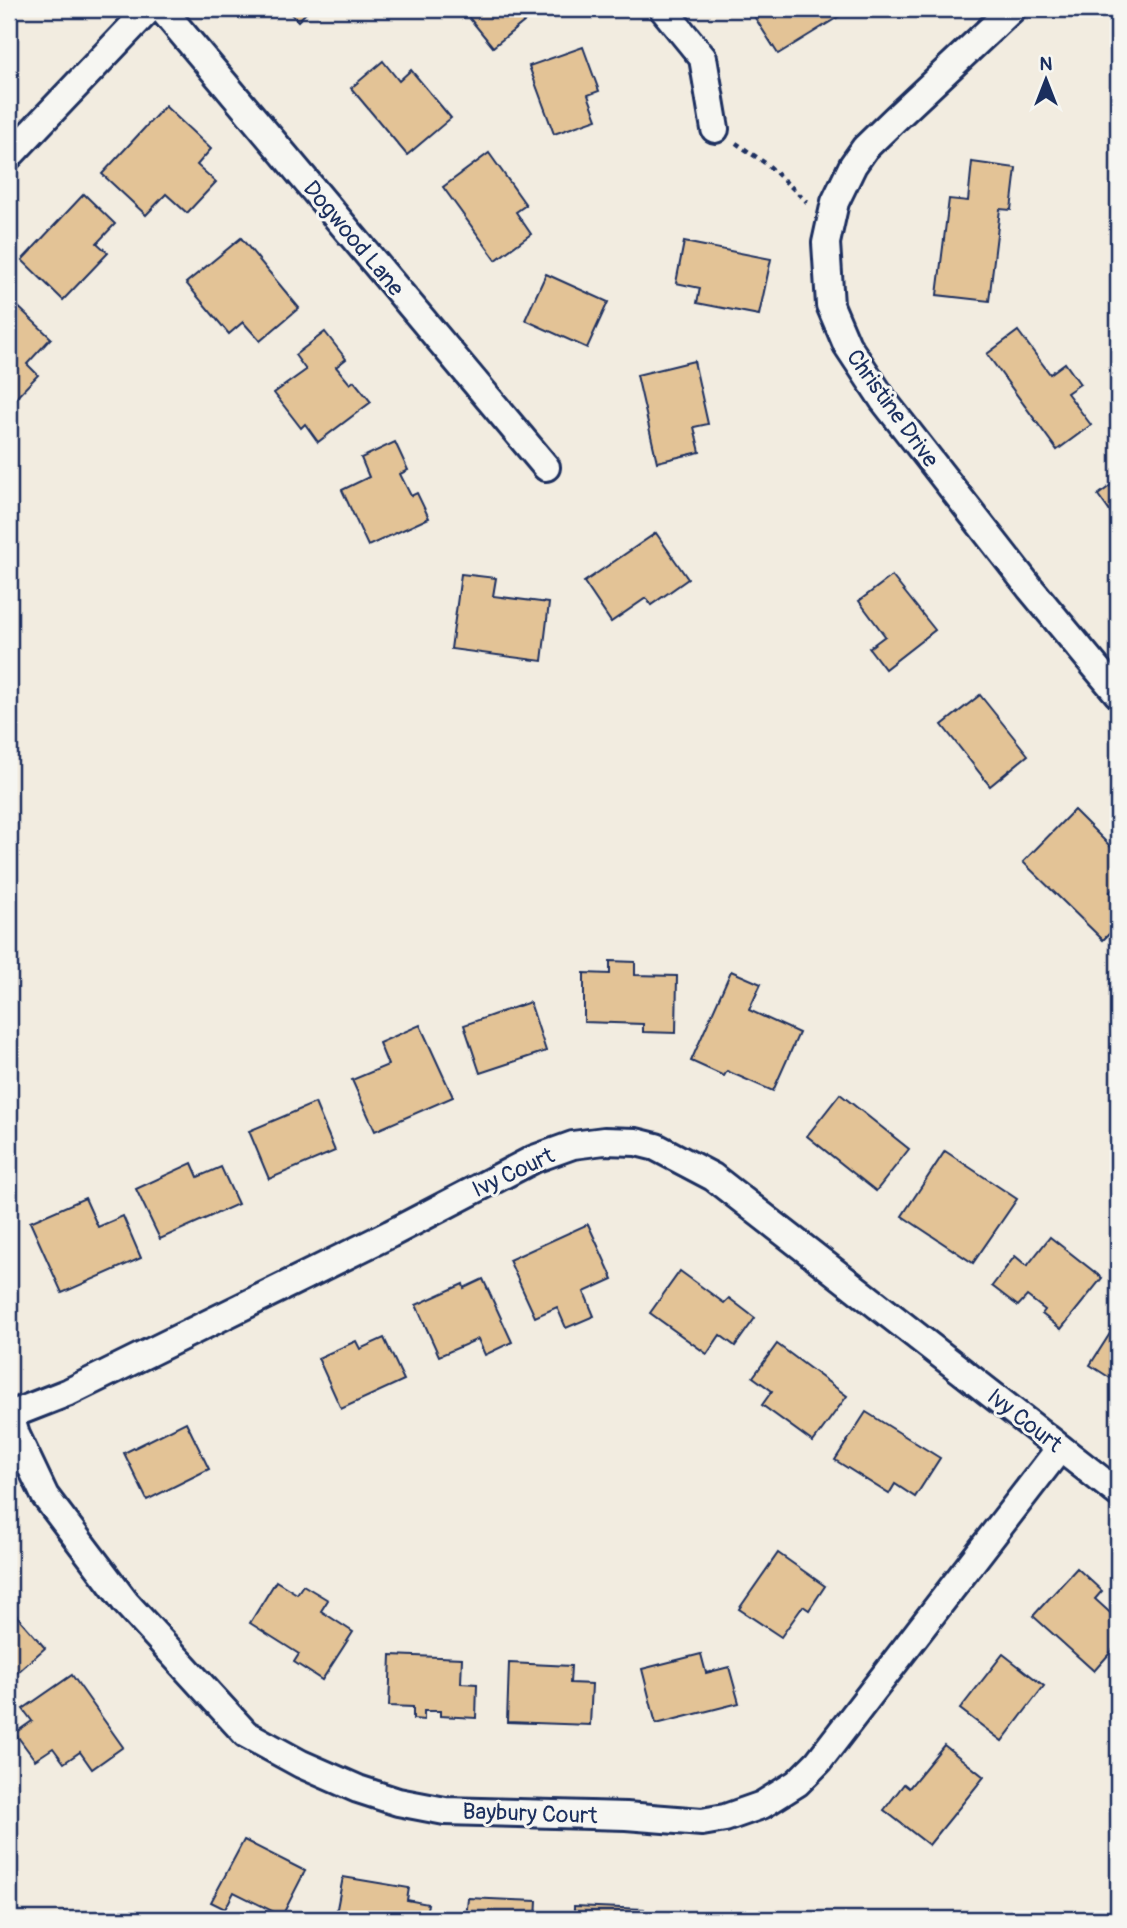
<svg xmlns="http://www.w3.org/2000/svg" width="1127" height="1928" font-family="Pangolin,sans-serif">
	<style>
		.building { fill: #e3c396; stroke: #1b2f5e; stroke-width: 2 }
		.lines { fill: none; stroke-linecap: round; stroke-linejoin: round }
		.street-casing { stroke: #1b2f5e; stroke-width: 32 }
		.path { stroke: #1b2f5e; stroke-width: 4.5; stroke-dasharray: 5 5; stroke-linecap: butt }
		.street { stroke: #f6f6f2; stroke-width: 26 }
		.labels { text-anchor: middle; stroke-width: 6; stroke-linejoin: round; paint-order: stroke }
		.street-label { font-size: 23px; fill: #1b2f5e; stroke: #f6f6f2 }
	</style>
	<rect width="100%" height="100%" fill="#f2ece0"/>
	<filter id="ink" filterUnits="userSpaceOnUse"><feTurbulence type="fractalNoise" baseFrequency=".0143" numOctaves="2"/><feDisplacementMap in="SourceGraphic" scale="14" xChannelSelector="R" yChannelSelector="G"/><feConvolveMatrix kernelMatrix="1 2 1 2 8 2 1 2 1" color-interpolation-filters="sRGB"/></filter>
	<g filter="url(#ink)">
		<g class="building">
			<polygon points="286,9 310,9 298,21"/>
			<polygon points="462,9 540,9 493,47"/>
			<polygon points="760,9 851,9 778,54 752,13"/>
			<polygon points="583,47 599,91 588,95 597,119 554,134 529,66"/>
			<polygon points="383,61 399,81 411,70 451,118 407,155 351,88"/>
			<polygon points="165,106 211,149 197,165 216,182 187,213 166,194 146,215 102,174"/>
			<polygon points="489,153 526,205 516,212 531,234 496,260 443,187"/>
			<polygon points="972,162 1016,168 1011,210 1000,209 989,301 937,295 949,199 968,201"/>
			<polygon points="84,194 115,224 97,243 108,253 63,300 22,260"/>
			<polygon points="241,238 299,308 260,341 243,322 229,334 186,283"/>
			<polygon points="684,242 771,259 759,315 697,303 700,288 676,283"/>
			<polygon points="546,274 608,302 587,348 525,320"/>
			<polygon points="9,298 51,338 27,364 38,375 9,405"/>
			<polygon points="1018,331 1050,374 1065,363 1080,384 1067,393 1091,425 1057,450 987,354"/>
			<polygon points="325,332 346,359 336,367 350,384 354,381 371,402 318,442 305,424 301,428 274,393 306,370 295,355"/>
			<polygon points="694,361 708,424 694,427 700,452 657,462 637,375"/>
			<polygon points="395,442 408,470 400,474 411,496 417,493 429,518 368,546 342,490 369,477 361,458"/>
			<polygon points="1118,480 1118,523 1098,495"/>
			<polygon points="656,533 688,579 651,605 646,598 611,622 584,582"/>
			<polygon points="461,574 496,578 493,596 549,603 542,661 451,649"/>
			<polygon points="892,576 935,630 885,669 869,648 885,636 859,601"/>
			<polygon points="980,695 1028,755 990,786 942,725"/>
			<polygon points="1074,810 1118,854 1118,883 1110,892 1118,901 1118,925 1103,940 1023,862"/>
			<polygon points="610,961 635,962 635,975 677,976 676,1033 643,1032 643,1024 584,1022 584,973 610,974"/>
			<polygon points="731,971 761,984 749,1010 799,1033 773,1091 727,1071 724,1076 691,1061"/>
			<polygon points="530,1002 546,1051 480,1073 464,1025"/>
			<polygon points="420,1025 453,1097 375,1131 352,1080 388,1065 379,1043"/>
			<polygon points="840,1094 909,1149 876,1191 807,1136"/>
			<polygon points="315,1103 335,1151 269,1179 249,1131"/>
			<polygon points="945,1151 1017,1199 973,1263 902,1216"/>
			<polygon points="192,1163 198,1177 221,1167 238,1204 160,1239 136,1189"/>
			<polygon points="85,1198 98,1227 123,1216 141,1258 62,1293 30,1222"/>
			<polygon points="588,1224 613,1279 584,1292 594,1316 566,1328 557,1307 535,1317 509,1260"/>
			<polygon points="1050,1237 1102,1278 1061,1329 1042,1314 1045,1310 1027,1296 1018,1306 992,1286 1015,1256 1027,1266"/>
			<polygon points="680,1271 724,1303 729,1298 755,1318 735,1346 720,1335 707,1354 650,1313"/>
			<polygon points="483,1279 512,1342 485,1355 478,1339 439,1356 416,1305 463,1284 464,1288"/>
			<polygon points="1118,1321 1118,1383 1090,1365"/>
			<polygon points="384,1338 404,1380 341,1409 318,1358 356,1341 360,1349"/>
			<polygon points="777,1344 847,1396 813,1442 762,1405 772,1391 753,1377"/>
			<polygon points="866,1412 940,1458 915,1497 895,1484 889,1494 835,1460"/>
			<polygon points="186,1422 209,1469 147,1500 124,1453"/>
			<polygon points="778,1553 825,1586 809,1610 803,1606 781,1637 739,1609"/>
			<polygon points="1077,1568 1102,1591 1095,1599 1118,1620 1118,1644 1094,1671 1033,1616"/>
			<polygon points="276,1581 297,1594 303,1585 328,1600 321,1611 353,1632 322,1680 294,1662 299,1654 250,1623"/>
			<polygon points="9,1607 45,1648 9,1680"/>
			<polygon points="701,1654 706,1673 729,1667 739,1703 656,1724 642,1669"/>
			<polygon points="1003,1654 1044,1686 1002,1741 960,1709"/>
			<polygon points="391,1655 462,1658 461,1683 477,1684 476,1718 440,1716 440,1711 424,1711 424,1720 413,1719 413,1707 389,1706"/>
			<polygon points="509,1663 571,1666 570,1683 592,1684 590,1725 507,1722"/>
			<polygon points="72,1675 123,1747 92,1769 80,1752 64,1763 53,1748 35,1760 15,1733 32,1721 23,1709"/>
			<polygon points="944,1745 984,1777 929,1845 884,1810 904,1784 909,1788"/>
			<polygon points="244,1840 305,1871 282,1916 234,1892 225,1909 211,1902"/>
			<polygon points="343,1877 409,1888 407,1900 428,1904 425,1919 335,1919"/>
			<polygon points="468,1898 537,1901 536,1919 466,1919"/>
			<polygon points="574,1906 644,1909 643,1919 574,1919"/>
			<polygon points="704,1914 705,1919 676,1919 676,1917"/>
			<polygon points="761,1914 762,1919 710,1919"/>
		</g>
		<g class="lines">
			<g class="street-casing">
				<g id="street">
					<polyline points="162,9 546,467"/>
					<polyline points="663,9 703,58 715,129"/>
					<polyline points="1012,9 895,119 865,148 853,165 835,202 826,243 830,305 847,345 884,401 1030,588 1118,694"/>
					<polyline points="9,156 149,9"/>
					<polyline points="9,1413 16,1435 45,1496 126,1603 246,1734 301,1764 358,1789 398,1802 445,1811 626,1816 702,1822 725,1818 762,1805 797,1783 818,1762 1060,1448"/>
					<polyline points="10,1415 69,1392 390,1234 534,1159 573,1145 604,1141 636,1142 656,1147 713,1177 1118,1493"/>
				</g>
			</g>
			<polyline class="path" points="736,143 768,165 807,202"/>
			<use href="#street" class="street"/>
		</g>
	</g>
	<g class="labels">
		<g class="street-label">
			<text transform="translate(354 238) rotate(50)" y="8">Dogwood Lane</text>
			<text transform="translate(893 408) rotate(54)" y="8">Christine Drive</text>
			<text transform="translate(513 1172) rotate(-25)" y="8">Ivy Court</text>
			<text transform="translate(1025 1420) rotate(38)" y="8">Ivy Court</text>
			<text transform="translate(530 1813) rotate(2)" y="8">Baybury Court</text>
		</g>
	</g>
	<rect width="1127" height="1928" fill="none" stroke="#f6f6f2" stroke-width="35"/>
	<rect x="18" y="18" width="1092" height="1893" fill="none" stroke="#1b2f5e" stroke-width="2.5" filter="url(#ink)"/>
	<g transform="translate(1046 80)" stroke="#f6f6f2" stroke-width="5" paint-order="stroke">
	<path d="M0-5L12 26L0 18L-12 26Z" fill="#1b2f5e"/>
	<text y="-10" font-size="19" font-weight="bold" text-anchor="middle" fill="#1b2f5e">N</text>
	</g>
</svg>
